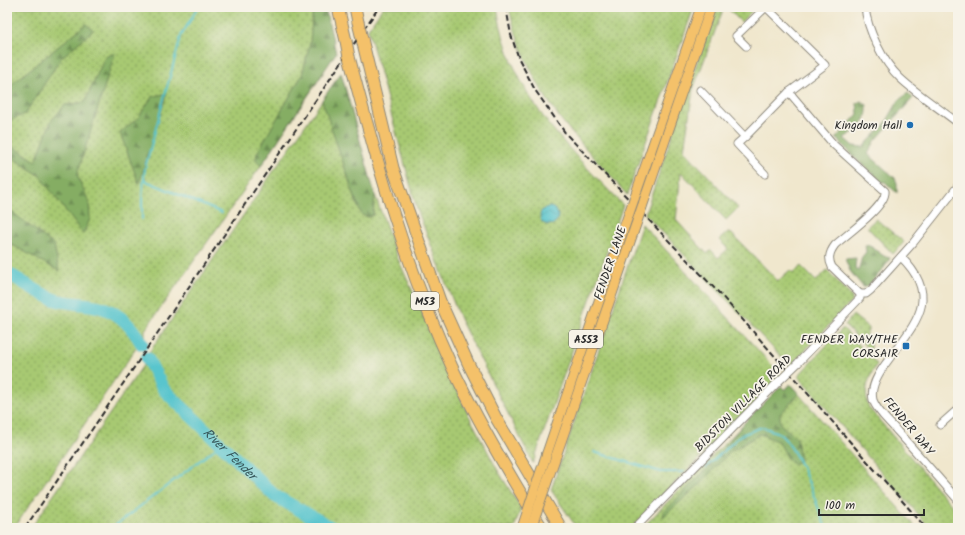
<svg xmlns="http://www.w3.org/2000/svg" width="965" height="535" font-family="Kalam,sans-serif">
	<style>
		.grass { fill: url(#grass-dots); stroke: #697a4e }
		.forest { fill: url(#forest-firs); stroke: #586c48 }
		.water { fill: url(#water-waves); stroke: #42787c }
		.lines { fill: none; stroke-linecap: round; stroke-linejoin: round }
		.stream { stroke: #58c5cd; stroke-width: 2 }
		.river { stroke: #58c5cd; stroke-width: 13 }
		.minor-casing { stroke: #8e897c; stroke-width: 9 }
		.major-casing { stroke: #8e897c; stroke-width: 11 }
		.highway-casing { stroke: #8e897c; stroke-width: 13 }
		.minor { stroke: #fff; stroke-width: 7 }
		.major { stroke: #f4c16a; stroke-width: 9 }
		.highway { stroke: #f4c16a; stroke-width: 11 }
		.rail { stroke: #2b2b2b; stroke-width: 2; stroke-dasharray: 6 3; stroke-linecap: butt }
		.minor-bridge-casing { stroke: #8e897c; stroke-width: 9; stroke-linecap: butt }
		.major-bridge-casing { stroke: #8e897c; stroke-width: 11; stroke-linecap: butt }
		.highway-bridge-casing { stroke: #8e897c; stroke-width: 13; stroke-linecap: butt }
		.minor-bridge { stroke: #fff; stroke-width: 7 }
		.major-bridge { stroke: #f4c16a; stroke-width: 9 }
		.highway-bridge { stroke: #f4c16a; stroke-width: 11 }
		.poi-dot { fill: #1f6fb2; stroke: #f7f3e8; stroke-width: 1.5 }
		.labels { text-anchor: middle; stroke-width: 3.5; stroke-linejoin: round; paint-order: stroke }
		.shield { fill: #f7f3e8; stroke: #686764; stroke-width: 1 }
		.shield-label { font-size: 11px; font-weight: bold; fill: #2b2b2b }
		.poi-label { font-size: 12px; fill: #2b2b2b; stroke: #f7f3e8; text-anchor: end }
		.street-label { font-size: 12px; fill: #2b2b2b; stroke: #f7f3e8 }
		.water-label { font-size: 13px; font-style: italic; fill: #38595c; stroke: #f7f3e8 }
	</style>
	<defs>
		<pattern id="grass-dots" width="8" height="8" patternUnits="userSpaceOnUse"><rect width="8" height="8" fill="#a7c972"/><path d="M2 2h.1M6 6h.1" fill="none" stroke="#88a35e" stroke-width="1.8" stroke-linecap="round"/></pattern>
		<pattern id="forest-firs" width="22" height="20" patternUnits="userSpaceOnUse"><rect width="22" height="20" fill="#85ad64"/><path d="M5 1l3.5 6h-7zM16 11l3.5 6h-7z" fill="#6d8d53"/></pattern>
		<pattern id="water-waves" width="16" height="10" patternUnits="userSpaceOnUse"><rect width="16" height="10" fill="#58c5cd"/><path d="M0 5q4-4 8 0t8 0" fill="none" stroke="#49a0a7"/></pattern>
	</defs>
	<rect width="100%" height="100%" fill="#f7f3e8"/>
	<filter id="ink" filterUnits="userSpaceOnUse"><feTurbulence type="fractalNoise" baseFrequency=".025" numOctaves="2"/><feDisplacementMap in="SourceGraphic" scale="8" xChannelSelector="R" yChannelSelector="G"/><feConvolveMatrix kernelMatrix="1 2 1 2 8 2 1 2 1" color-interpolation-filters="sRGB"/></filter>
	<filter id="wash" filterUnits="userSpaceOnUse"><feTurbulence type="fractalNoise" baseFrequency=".012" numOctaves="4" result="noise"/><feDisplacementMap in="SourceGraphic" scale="16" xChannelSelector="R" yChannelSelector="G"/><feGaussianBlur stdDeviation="0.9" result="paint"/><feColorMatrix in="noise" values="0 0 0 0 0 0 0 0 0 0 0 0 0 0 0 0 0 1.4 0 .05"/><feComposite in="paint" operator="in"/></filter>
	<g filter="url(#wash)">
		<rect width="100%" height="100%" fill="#f0e7cd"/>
		<g class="grass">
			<polygon points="7,7 311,7 324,72 261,166 145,330 145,335 14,528 7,528"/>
			<path d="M383,7H497C510,94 564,144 623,205L533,463L460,319L417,209L368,29Z"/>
			<path d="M509,7H694L627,195C608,172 586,150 567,127C539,92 518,50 509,7Z"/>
			<polygon points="716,7 724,7 693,90 684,150 738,208 726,220 681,172 676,220 707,254 711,250 718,258 728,249 719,240 729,231 778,281 790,270 793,273 801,266 816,281 827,270 852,297 852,301 790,366 645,214"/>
			<polygon points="726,7 756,7 741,22"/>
			<polygon points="341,73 375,195 398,259 469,416 497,469 521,508 514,528 337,528 277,492 242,462 165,389 148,354"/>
			<polygon points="876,219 904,242 893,254 867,227"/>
			<polygon points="642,224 781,375 631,528 577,528 551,490"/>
			<polygon points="853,315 869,328 863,340 870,344 871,350 878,356 878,359 845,325"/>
			<path d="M843,328L877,364C868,378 863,392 869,408L958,513V528H930L798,376Z"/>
			<polygon points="146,361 166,396 220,449 261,486 287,505 327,528 31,528"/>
			<polygon points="790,384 916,528 642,528 781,386 785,390"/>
		</g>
		<g class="forest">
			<polygon points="313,7 325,7 336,53 261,166 256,160 257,153 302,75 310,43"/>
			<polygon points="86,24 93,30 61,58 25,114 9,121 7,124 7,88"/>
			<polygon points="115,53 77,175 89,202 90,219 83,234 39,175 7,154 7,143 36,161 51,121 65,105 85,102 105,57"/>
			<polygon points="341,73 375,195 373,215 368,217 362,215 358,207 322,100"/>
			<polygon points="167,93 139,184 120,133 138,118 152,97"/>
			<path d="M908,93L913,98L875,141L868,154L895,178L897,183V193L885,182H882L858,161L836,138L858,114L857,103L861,101L867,105C868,124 859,129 844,138L853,146L863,147L885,124L899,100Z"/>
			<polygon points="7,208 54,245 59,271 7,242"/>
			<path d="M865,245C876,246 880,257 890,258L884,268L867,287H863L850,271L845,259L856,258L855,269L858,271L862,257L866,252Z"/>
			<polygon points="790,384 799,394 780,414 780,424 797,438 800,461 793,464 789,461 779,442 760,434 730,452 698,486 663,517 664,512 708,467 745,422 781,386 785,390"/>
		</g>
		<circle class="water" cx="549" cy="216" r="9"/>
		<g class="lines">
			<g class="stream">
				<polyline points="144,180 222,213"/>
				<polyline points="142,219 142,199 145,168 181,36 198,7"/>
				<polyline points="594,452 661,472 684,472"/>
				<path d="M706,467L741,435L762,427C768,429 775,431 780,434C800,452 815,500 825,526L828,528"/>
				<polyline points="112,528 220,445"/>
			</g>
			<g class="river">
				<path d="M7,273C22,281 37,292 53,299C64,303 78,303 90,305C115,308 130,323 142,344"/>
				<path id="s1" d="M147,358L164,390L275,496L332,528"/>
			</g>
		</g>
	</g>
	<g filter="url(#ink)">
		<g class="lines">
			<g class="minor-casing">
				<g id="minor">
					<path d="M865,7C867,29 883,62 900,78C917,94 939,108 958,123"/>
					<polyline points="746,46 736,36 766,7"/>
					<polyline points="700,90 745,137 737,144 765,174"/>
					<path d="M789,92L834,145L885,191C887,206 847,234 835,245C829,253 828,259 832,267L860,294"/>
					<polyline points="745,137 789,92 825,65 766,7"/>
					<path d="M901,257C945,300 911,327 884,366C877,376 870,388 873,400C877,412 890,422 897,431C918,454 938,477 958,500"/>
					<polyline points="798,363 860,298 860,294 866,294 871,290 913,243 958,186"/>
					<polyline points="940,425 958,409"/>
					<polyline points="635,528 779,381"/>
				</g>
			</g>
			<g class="major-casing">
				<g id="major">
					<polyline points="634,199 701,7"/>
					<polyline points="642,207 711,7"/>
					<polyline points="547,453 625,225"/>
					<polyline points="556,456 633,233"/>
				</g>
			</g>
			<g class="highway-casing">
				<g id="highway">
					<polyline points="338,7 346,41"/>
					<polyline points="355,7 358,22"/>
					<polyline points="362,39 393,168 440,301 469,365 496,418 561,528"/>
					<path d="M349,57C377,163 406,268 452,367C478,422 510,476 542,528"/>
				</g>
			</g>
			<use href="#minor" class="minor"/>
			<use href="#major" class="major"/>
			<use href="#highway" class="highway"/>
			<g class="rail">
				<polyline points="506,7 511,35 519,59 535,90 566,134 720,294 926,528"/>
				<polyline points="25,528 379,7"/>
			</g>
			<g class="minor-bridge-casing">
				<polyline id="minor-bridge" points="779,381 798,363"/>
			</g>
			<g class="major-bridge-casing">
				<g id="major-bridge">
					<polyline points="625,225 634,199"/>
					<polyline points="633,233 642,207"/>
					<polyline points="522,528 547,453"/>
					<polyline points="531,528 556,456"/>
				</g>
			</g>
			<g class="highway-bridge-casing">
				<g id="highway-bridge">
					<polyline points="358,22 362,39"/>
					<polyline points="346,41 349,57"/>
				</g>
			</g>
			<use href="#minor-bridge" class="minor-bridge"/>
			<use href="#major-bridge" class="major-bridge"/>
			<use href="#highway-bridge" class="highway-bridge"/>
		</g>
	</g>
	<g class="poi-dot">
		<circle cx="910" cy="125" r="4"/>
		<rect x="902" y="342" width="8" height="8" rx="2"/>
	</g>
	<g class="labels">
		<g class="shield">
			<rect x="411" y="292" width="28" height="18" rx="3"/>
			<rect x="569" y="330" width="34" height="18" rx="3"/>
		</g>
		<g class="shield-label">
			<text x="425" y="305">M53</text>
			<text x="586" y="343">A553</text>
		</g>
		<g class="poi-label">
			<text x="902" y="129">Kingdom Hall</text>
			<text x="898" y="343">FENDER WAY/THE<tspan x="898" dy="14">CORSAIR</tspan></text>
		</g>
		<g class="street-label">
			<text transform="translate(610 263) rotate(-71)" y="4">FENDER LANE</text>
			<text transform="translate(743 403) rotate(-45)" y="4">BIDSTON VILLAGE ROAD</text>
			<text transform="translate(909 426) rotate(50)" y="4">FENDER WAY</text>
		</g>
		<g class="water-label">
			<text dy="5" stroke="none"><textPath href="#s1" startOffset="128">River Fender</textPath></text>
		</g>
	</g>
	<rect width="965" height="535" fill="none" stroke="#f7f3e8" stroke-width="24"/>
	<path d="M819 509v6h105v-6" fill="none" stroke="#2b2b2b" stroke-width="2"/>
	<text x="825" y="509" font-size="12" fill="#2b2b2b" stroke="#f7f3e8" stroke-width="3" paint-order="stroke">100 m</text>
</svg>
